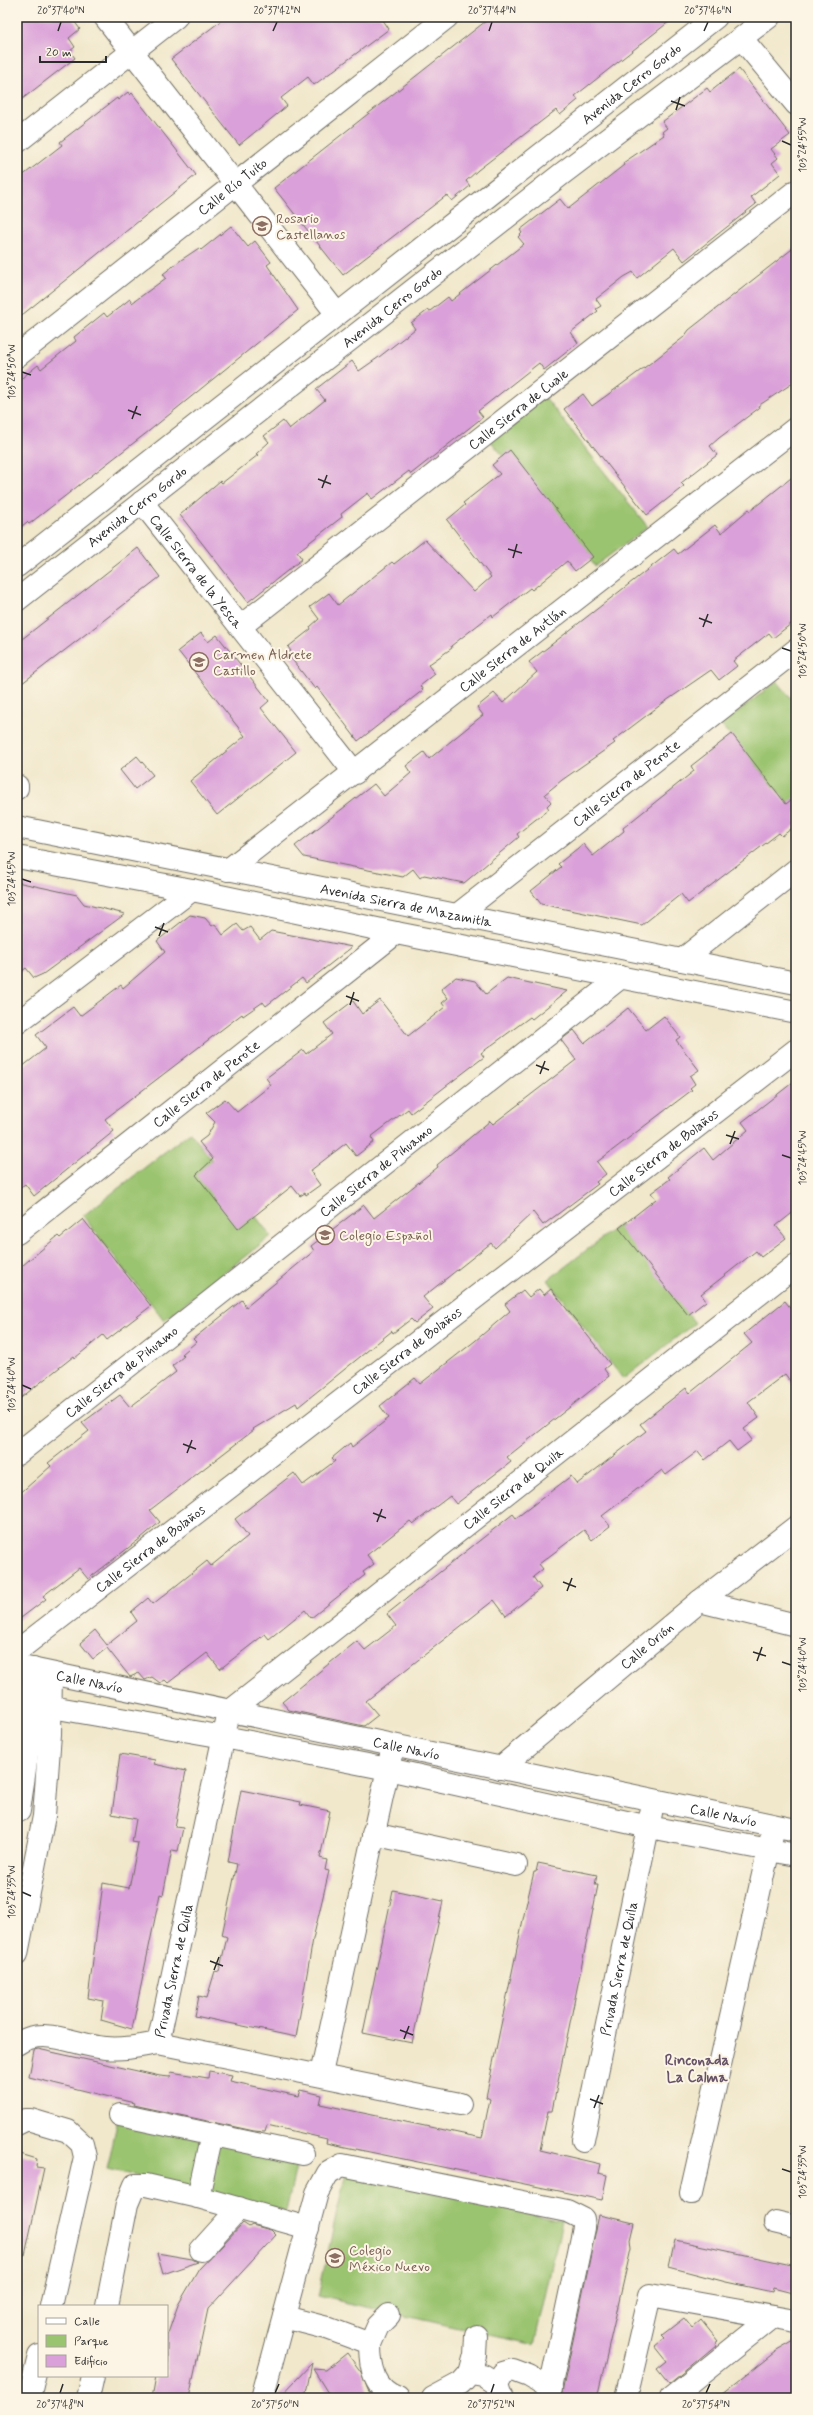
<svg xmlns="http://www.w3.org/2000/svg" width="813" height="2415" font-family="Mynerve,sans-serif">
	<style>
		.green { fill: #9bc470; stroke: #63784e }
		.building { fill: #daa0d9 }
		.lines { fill: none; stroke-linecap: round; stroke-linejoin: round }
		.minor-casing { stroke: #706d63; stroke-width: 24 }
		.minor { stroke: #fff; stroke-width: 22 }
		.ticks { fill: none; stroke: #2b2b2b; stroke-width: 1.5 }
		.labels { text-anchor: middle; stroke-width: 4; stroke-linejoin: round; paint-order: stroke }
		.street-label { font-size: 14px; fill: #2b2b2b; stroke: #fcf5e5 }
		.education-label { font-size: 14px; fill: #785e54; stroke: #fcf5e5; text-anchor: start }
		.neighbourhood-label { font-size: 15px; font-weight: bold; fill: #685468; stroke: #fcf5e5 }
		.neatline { fill: none; stroke: #2b2b2b; stroke-width: 1.5 }
		.ticks-label { font-size: 10px; text-anchor: middle; fill: #2b2b2b }
	</style>
	<rect width="100%" height="100%" fill="#fcf5e5"/>
	<filter id="ink" filterUnits="userSpaceOnUse"><feTurbulence type="fractalNoise" baseFrequency=".025" numOctaves="2"/><feDisplacementMap in="SourceGraphic" scale="8" xChannelSelector="R" yChannelSelector="G"/><feConvolveMatrix kernelMatrix="1 2 1 2 8 2 1 2 1" color-interpolation-filters="sRGB"/></filter>
	<filter id="wash" filterUnits="userSpaceOnUse"><feTurbulence type="fractalNoise" baseFrequency=".012" numOctaves="4" result="noise"/><feDisplacementMap in="SourceGraphic" scale="16" xChannelSelector="R" yChannelSelector="G"/><feGaussianBlur stdDeviation="0.9" result="paint"/><feColorMatrix in="noise" values="0 0 0 0 0 0 0 0 0 0 0 0 0 0 0 0 0 1.4 0 .05"/><feComposite in="paint" operator="in"/></filter>
	<g filter="url(#wash)">
		<rect width="100%" height="100%" fill="#f1e8cc"/>
		<g class="green">
			<polygon points="544,396 648,527 595,566 489,439"/>
			<polygon points="777,681 796,704 796,812 721,725"/>
			<polygon points="190,1132 271,1236 164,1320 83,1216"/>
			<polygon points="620,1224 695,1323 623,1379 548,1280"/>
			<polygon points="118,2119 206,2140 195,2190 107,2169"/>
			<polygon points="217,2141 298,2159 286,2211 205,2192"/>
			<polygon points="346,2172 562,2221 534,2345 318,2296"/>
		</g>
		<g id="blocks">
			<g class="building">
				<polygon points="17,17 71,17 80,29 69,38 75,47 70,51 75,58 17,103"/>
				<polygon points="226,17 381,17 389,29 314,85 308,77 281,98 287,106 239,145 171,59"/>
				<polygon points="491,17 675,17 575,96 578,100 560,115 556,110 478,170 466,181 470,186 452,201 447,195 343,275 274,188"/>
				<polygon points="739,69 790,135 771,149 778,158 772,163 780,174 751,197 756,204 684,261 674,248 637,278 633,272 624,277 596,299 601,306 596,309 598,311 571,332 578,343 544,370 539,363 478,411 483,417 411,474 409,471 372,499 368,493 341,514 342,517 297,552 302,559 248,602 180,515 220,481 222,483 258,455 256,454 269,442 264,436 283,421 289,429 325,400 316,389 352,361 359,371 379,357 415,329 411,323 428,310 430,311 448,297 451,301 524,244 518,237 522,233 520,230 560,199 568,209 624,165 623,163 664,135 662,132 667,128 662,122 707,88 710,92"/>
				<polygon points="128,92 130,95 132,93 196,175 17,319 17,180 62,145 60,142 117,98 118,100"/>
				<polygon points="231,226 248,247 255,241 271,262 267,265 298,310 149,431 29,524 27,522 17,530 17,382 38,365 41,369 76,341 74,337 104,313 107,317 130,299 132,303 166,278 163,274 181,260 199,248 201,250"/>
				<polygon points="796,246 796,381 758,406 759,408 719,438 710,446 717,455 681,483 684,486 647,515 564,409 583,394 592,406 606,396 656,359 684,337 689,330"/>
				<polygon points="510,450 593,557 575,571 567,561 532,590 530,588 493,617 492,614 474,628 451,646 452,648 428,665 435,674 420,686 423,690 358,741 317,687 315,689 287,653 291,651 288,647 311,629 310,627 319,619 310,607 329,593 338,605 392,562 394,564 425,540 474,592 491,577 447,520 465,505 463,503 500,474 492,465"/>
				<polygon points="796,474 796,620 773,638 769,633 733,661 737,666 719,680 711,670 663,703 613,741 615,743 562,780 545,794 551,802 547,806 549,809 517,834 519,837 464,883 424,875 420,878 413,869 403,877 304,857 295,846 374,784 384,796 411,773 406,766 424,752 429,759 483,715 477,707 494,693 503,703 537,672 529,662 674,549 678,554 715,525 721,533 749,509 750,511"/>
				<polygon points="138,548 160,577 17,687 17,643"/>
				<polygon points="201,633 208,642 217,635 269,701 261,708 296,752 217,815 190,781 245,736 178,651"/>
				<polygon points="732,734 786,804 796,796 796,825 782,836 779,833 688,903 681,894 642,925 541,904 531,891 561,867 558,864 583,844 593,856 624,831 623,828 694,771 691,766"/>
				<polygon points="137,756 153,775 135,789 120,770"/>
				<polygon points="17,882 77,895 84,904 125,914 43,974 34,978 26,968 17,975"/>
				<polygon points="190,915 205,918 212,926 215,924 223,935 237,924 243,931 250,927 260,940 271,931 352,947 306,983 302,978 266,1006 263,1002 243,1016 242,1014 105,1119 114,1131 34,1196 25,1184 17,1190 17,1071 46,1048 36,1035 73,1007 80,1016 121,985 123,988 165,952 157,941"/>
				<polygon points="456,977 475,981 486,994 507,978 567,991 532,1019 530,1017 481,1053 484,1057 411,1113 408,1109 371,1137 374,1142 356,1156 346,1143 310,1171 320,1185 306,1195 305,1193 300,1196 292,1186 238,1229 196,1175 213,1159 199,1142 207,1136 215,1122 206,1113 225,1099 237,1112 271,1085 266,1078 303,1050 306,1054 332,1034 324,1023 353,1001 362,1014 380,1000 408,1036 445,1007 442,1003 448,998 441,989"/>
				<polygon points="628,1008 646,1030 664,1016 680,1037 676,1040 699,1070 690,1076 695,1084 690,1088 692,1090 597,1162 606,1174 596,1182 598,1184 543,1225 533,1212 495,1248 491,1243 423,1297 433,1309 415,1323 411,1319 393,1333 392,1331 298,1407 296,1403 253,1429 254,1430 150,1510 160,1522 141,1538 88,1579 79,1568 43,1596 46,1599 17,1621 17,1496 51,1466 48,1463 89,1431 82,1423 120,1395 130,1407 176,1372 172,1366 184,1356 182,1354 196,1342 193,1339 242,1300 246,1307 314,1251 311,1246 364,1205 374,1218 438,1167 437,1165 490,1121 493,1124 576,1060 561,1040 574,1030 584,1043"/>
				<polygon points="796,1080 796,1210 776,1226 786,1238 761,1257 756,1251 701,1294 706,1301 688,1315 619,1228 656,1199 651,1193 670,1179 668,1177 704,1148 713,1160 748,1130 742,1122"/>
				<polygon points="83,1219 151,1306 107,1340 103,1335 75,1358 74,1356 17,1401 17,1270 58,1236 60,1238"/>
				<polygon points="539,1289 544,1295 551,1289 610,1364 604,1369 609,1376 507,1457 511,1462 456,1504 450,1496 413,1524 410,1521 367,1555 374,1564 363,1572 365,1575 311,1618 305,1610 269,1639 265,1634 220,1669 207,1653 168,1683 165,1680 160,1683 152,1677 145,1680 139,1673 130,1677 107,1648 93,1659 80,1643 95,1630 107,1645 137,1621 131,1612 148,1598 153,1604 207,1561 211,1566 248,1536 235,1519 294,1473 303,1485 335,1461 332,1458 350,1443 352,1447 389,1418 380,1406 415,1378 420,1384 475,1341 510,1311 505,1304 523,1290 529,1297"/>
				<polygon points="785,1301 796,1315 796,1389 785,1374 748,1402 759,1418 744,1429 752,1440 737,1451 729,1441 705,1460 698,1451 666,1475 662,1470 602,1516 610,1526 592,1540 584,1530 539,1564 543,1569 533,1577 541,1588 506,1616 494,1600 366,1701 378,1715 364,1726 289,1710 282,1702 357,1641 365,1650 396,1626 387,1614 513,1514 516,1518 571,1476 577,1484 646,1431 640,1424 686,1388 690,1393 752,1343 744,1334"/>
				<polygon points="120,1754 155,1760 154,1764 186,1771 175,1827 183,1828 178,1851 172,1850 163,1895 160,1894 132,2029 101,2020 104,2001 88,1998 103,1883 129,1888 138,1843 132,1842 136,1819 112,1814"/>
				<polygon points="241,1790 301,1802 300,1805 330,1811 320,1858 327,1860 325,1870 329,1871 313,1939 296,2037 195,2016 199,1996 207,1998 215,1971 219,1972 227,1937 222,1935 237,1864 228,1862"/>
				<polygon points="538,1863 597,1875 595,1885 598,1885 583,1959 552,2111 548,2111 540,2150 600,2164 598,2173 607,2175 602,2200 326,2143 327,2139 267,2125 265,2132 254,2131 133,2105 134,2103 29,2077 34,2050 38,2049 160,2076 170,2077 171,2072 208,2078 209,2071 232,2075 230,2081 298,2096 300,2090 322,2095 320,2104 482,2138 490,2099 486,2097 525,1910 534,1872 536,1872"/>
				<polygon points="393,1890 443,1901 412,2043 363,2033"/>
				<polygon points="17,2153 37,2159 36,2167 44,2168 25,2255 17,2255"/>
				<polygon points="599,2215 634,2223 630,2240 631,2249 597,2398 561,2398"/>
				<polygon points="243,2223 249,2227 252,2225 271,2230 276,2235 208,2309 189,2398 152,2398 156,2376 167,2376 167,2336 178,2305 199,2269"/>
				<polygon points="675,2240 796,2266 796,2294 773,2288 772,2292 726,2282 669,2267"/>
				<polygon points="157,2253 192,2259 198,2262 163,2274"/>
				<polygon points="684,2318 692,2328 701,2320 718,2341 715,2343 716,2345 669,2384 657,2369 667,2361 655,2346 665,2338 662,2335"/>
				<polygon points="796,2340 796,2398 717,2398 775,2352"/>
				<polygon points="347,2353 361,2372 368,2390 374,2398 331,2398 313,2369 326,2370"/>
				<polygon points="312,2363 305,2398 279,2398"/>
			</g>
		</g>
	</g>
	<g filter="url(#ink)">
		<use href="#blocks" fill-opacity="0" stroke="#706d63" stroke-width="1"/>
		<g class="lines">
			<g class="minor-casing">
				<g id="minor">
					<polyline points="105,17 337,314"/>
					<polyline points="742,39 796,104"/>
					<polyline points="17,142 176,17"/>
					<path id="s1" d="M17,356L447,17"/>
					<path id="s2" d="M142,502L355,773"/>
					<path id="s3" d="M17,566L716,17"/>
					<path id="s4" d="M17,600L563,173L769,17"/>
					<path id="s5" d="M241,626L796,191"/>
					<polyline points="17,786 17,788"/>
					<path id="s6" d="M17,827L796,983"/>
					<polyline points="17,857 192,890 396,933 796,1012"/>
					<path id="s7" d="M228,870L796,428"/>
					<path id="s8" d="M456,916L796,650"/>
					<polyline points="682,960 796,870"/>
					<polyline points="17,1023 192,890"/>
					<path id="s9" d="M17,1233L396,933"/>
					<path id="s10" d="M17,1454L621,977"/>
					<polyline points="700,1601 796,1625"/>
					<path id="s11" d="M17,1651L796,1050"/>
					<path id="s12" d="M17,1666L796,1830"/>
					<polyline points="17,1701 224,1737 388,1769 649,1827 796,1855"/>
					<path id="s13" d="M500,1768L700,1601L796,1527"/>
					<polyline points="19,1811 30,1733 33,1669"/>
					<polyline points="373,1834 516,1865"/>
					<polyline points="17,1954 44,1816 50,1734 51,1674"/>
					<path id="s14" d="M158,2043L229,1712L796,1265"/>
					<path d="M17,2044C45,2025 76,2046 106,2048C124,2050 141,2046 158,2043L460,2104"/>
					<polyline points="321,2074 391,1755"/>
					<polyline points="120,2115 303,2154"/>
					<polyline points="17,2124 25,2120 31,2120 68,2131 82,2144 85,2157 51,2306"/>
					<polyline points="212,2134 198,2197 308,2228"/>
					<path id="s15" d="M583,2140L651,1813"/>
					<polyline points="691,2193 772,1835"/>
					<polyline points="775,2222 796,2227"/>
					<polyline points="201,2250 239,2208"/>
					<polyline points="107,2306 127,2204 135,2185 146,2185 198,2197"/>
					<path d="M284,2317L327,2328L370,2344C370,2367 374,2391 399,2398"/>
					<polyline points="370,2344 378,2326 389,2315"/>
					<polyline points="470,2373 475,2355 476,2336"/>
					<polyline points="29,2398 39,2356"/>
					<polyline points="88,2398 93,2376"/>
					<polyline points="262,2398 317,2193 328,2173 342,2165 567,2211 583,2219 584,2228 548,2398"/>
					<polyline points="433,2398 461,2383 470,2373 483,2375 497,2384"/>
					<polyline points="503,2398 500,2394 497,2384 503,2373 513,2370 529,2376 551,2389"/>
					<polyline points="626,2398 650,2295 796,2321"/>
					<polyline points="671,2398 772,2317"/>
				</g>
			</g>
			<use href="#minor" class="minor"/>
		</g>
	</g>
	<path class="ticks" d="M58,31L61,22M273,31L277,22M489,31L492,22M704,31L708,22M671,101L685,106M676,110L680,97M782,141L791,145M22,372L31,375M128,410L141,415M132,419L137,406M318,479L331,484M322,488L327,475M508,549L522,553M513,558L517,544M699,618L712,623M703,627L708,614M782,648L791,651M22,879L31,882M155,927L168,932M159,936L164,923M346,996L359,1001M350,1005L354,992M536,1065L549,1070M540,1074L545,1061M726,1135L739,1139M730,1144L735,1131M782,1155L791,1158M22,1385L31,1389M183,1444L196,1449M187,1453L192,1440M373,1513L386,1518M377,1522L382,1509M563,1582L576,1587M567,1591L572,1578M753,1652L766,1656M757,1661L762,1647M782,1662L791,1665M22,1892L31,1896M210,1961L223,1966M214,1970L219,1957M400,2030L413,2035M404,2039L409,2026M590,2099L603,2104M594,2108L599,2095M782,2169L791,2172M60,2393L63,2384M275,2393L279,2384M491,2393L494,2384M706,2393L710,2384"/>
	<defs>
		<g id="school-ring" transform="scale(1)"><circle r="9.5" fill="#fcf5e5" stroke="#8d6e63" stroke-width="1.5"/><path d="M0-5L7-2L0 1L-7-2ZM-4 1L0 2.5L4 1V4Q0 6-4 4Z" fill="#8d6e63"/></g>
	</defs>
	<g fill-rule="evenodd">
		<use href="#school-ring" x="262" y="226"/>
		<use href="#school-ring" x="199" y="662"/>
		<use href="#school-ring" x="325" y="1235"/>
		<use href="#school-ring" x="335" y="2258"/>
	</g>
	<g class="labels">
		<g class="street-label">
			<text dy="5" stroke="none"><textPath href="#s3" startOffset="781">Avenida Cerro Gordo</textPath></text>
			<text dy="5" stroke="none"><textPath href="#s1" startOffset="274">Calle Río Tuito</textPath></text>
			<text dy="5" stroke="none"><textPath href="#s4" startOffset="476">Avenida Cerro Gordo</textPath></text>
			<text dy="5" stroke="none"><textPath href="#s5" startOffset="352">Calle Sierra de Cuale</textPath></text>
			<text dy="5" stroke="none"><textPath href="#s4" startOffset="152">Avenida Cerro Gordo</textPath></text>
			<text dy="5" stroke="none"><textPath href="#s2" startOffset="88">Calle Sierra de la Yesca</textPath></text>
			<text dy="5" stroke="none"><textPath href="#s7" startOffset="360">Calle Sierra de Autlán</textPath></text>
			<text dy="5" stroke="none"><textPath href="#s8" startOffset="216">Calle Sierra de Perote</textPath></text>
			<text dy="5" stroke="none"><textPath href="#s6" startOffset="397">Avenida Sierra de Mazamitla</textPath></text>
			<text dy="5" stroke="none"><textPath href="#s9" startOffset="241">Calle Sierra de Perote</textPath></text>
			<text dy="5" stroke="none"><textPath href="#s11" startOffset="816">Calle Sierra de Bolaños</textPath></text>
			<text dy="5" stroke="none"><textPath href="#s10" startOffset="457">Calle Sierra de Pihuamo</textPath></text>
			<text dy="5" stroke="none"><textPath href="#s11" startOffset="492">Calle Sierra de Bolaños</textPath></text>
			<text dy="5" stroke="none"><textPath href="#s10" startOffset="133">Calle Sierra de Pihuamo</textPath></text>
			<text dy="5" stroke="none"><textPath href="#s14" startOffset="700">Calle Sierra de Quila</textPath></text>
			<text dy="5" stroke="none"><textPath href="#s11" startOffset="168">Calle Sierra de Bolaños</textPath></text>
			<text dy="5" stroke="none"><textPath href="#s13" startOffset="191">Calle Orión</textPath></text>
			<text dy="5" stroke="none"><textPath href="#s12" startOffset="74">Calle Navío</textPath></text>
			<text dy="5" stroke="none"><textPath href="#s12" startOffset="398">Calle Navío</textPath></text>
			<text dy="5" stroke="none"><textPath href="#s12" startOffset="722">Calle Navío</textPath></text>
			<text dy="5" stroke="none"><textPath href="#s15" startOffset="175">Privada Sierra de Quila</textPath></text>
			<text dy="5" stroke="none"><textPath href="#s14" startOffset="74">Privada Sierra de Quila</textPath></text>
		</g>
		<g class="education-label">
			<text x="276" y="223">Rosario<tspan x="276" dy="16">Castellanos</tspan></text>
			<text x="213" y="659">Carmen Aldrete<tspan x="213" dy="16">Castillo</tspan></text>
			<text x="339" y="1240">Colegio Español</text>
			<text x="349" y="2255">Colegio<tspan x="349" dy="16">México Nuevo</tspan></text>
		</g>
		<g class="neighbourhood-label">
			<text x="697" y="2065">Rinconada<tspan x="697" dy="17">La Calma</tspan></text>
		</g>
	</g>
	<rect width="813" height="2415" fill="none" stroke="#fcf5e5" stroke-width="44"/>
	<rect x="38" y="2305" width="130" height="72" fill="#fcf5e5" stroke="#a8a49b"/>
	<rect x="46" y="2318" width="20" height="6" fill="#ffffff" stroke="#a8a49b"/>
	<text x="74" y="2325" font-size="12" fill="#2b2b2b">Calle</text>
	<rect x="46" y="2335" width="20" height="12" fill="#9bc470" stroke="#a8a49b"/>
	<text x="74" y="2345" font-size="12" fill="#2b2b2b">Parque</text>
	<rect x="46" y="2355" width="20" height="12" fill="#daa0d9" stroke="#a8a49b"/>
	<text x="74" y="2365" font-size="12" fill="#2b2b2b">Edificio</text>
	<path d="M40 56v6h66v-6" fill="none" stroke="#2b2b2b" stroke-width="2"/>
	<text x="46" y="56" font-size="12" fill="#2b2b2b" stroke="#fcf5e5" stroke-width="3" paint-order="stroke">20 m</text>
	<rect x="22" y="22" width="769" height="2371" class="neatline"/>
	<g class="ticks-label">
		<text x="61" y="14">20°37'40"N</text>
		<text x="277" y="14">20°37'42"N</text>
		<text x="492" y="14">20°37'44"N</text>
		<text x="708" y="14">20°37'46"N</text>
		<text transform="translate(802 145) rotate(-90)" y="4">103°24'55"W</text>
		<text transform="translate(11 372) rotate(-90)" y="4">103°24'50"W</text>
		<text transform="translate(802 651) rotate(-90)" y="4">103°24'50"W</text>
		<text transform="translate(11 879) rotate(-90)" y="4">103°24'45"W</text>
		<text transform="translate(802 1158) rotate(-90)" y="4">103°24'45"W</text>
		<text transform="translate(11 1385) rotate(-90)" y="4">103°24'40"W</text>
		<text transform="translate(802 1665) rotate(-90)" y="4">103°24'40"W</text>
		<text transform="translate(11 1892) rotate(-90)" y="4">103°24'35"W</text>
		<text transform="translate(802 2172) rotate(-90)" y="4">103°24'35"W</text>
		<text x="60" y="2408">20°37'48"N</text>
		<text x="275" y="2408">20°37'50"N</text>
		<text x="491" y="2408">20°37'52"N</text>
		<text x="706" y="2408">20°37'54"N</text>
	</g>
</svg>
